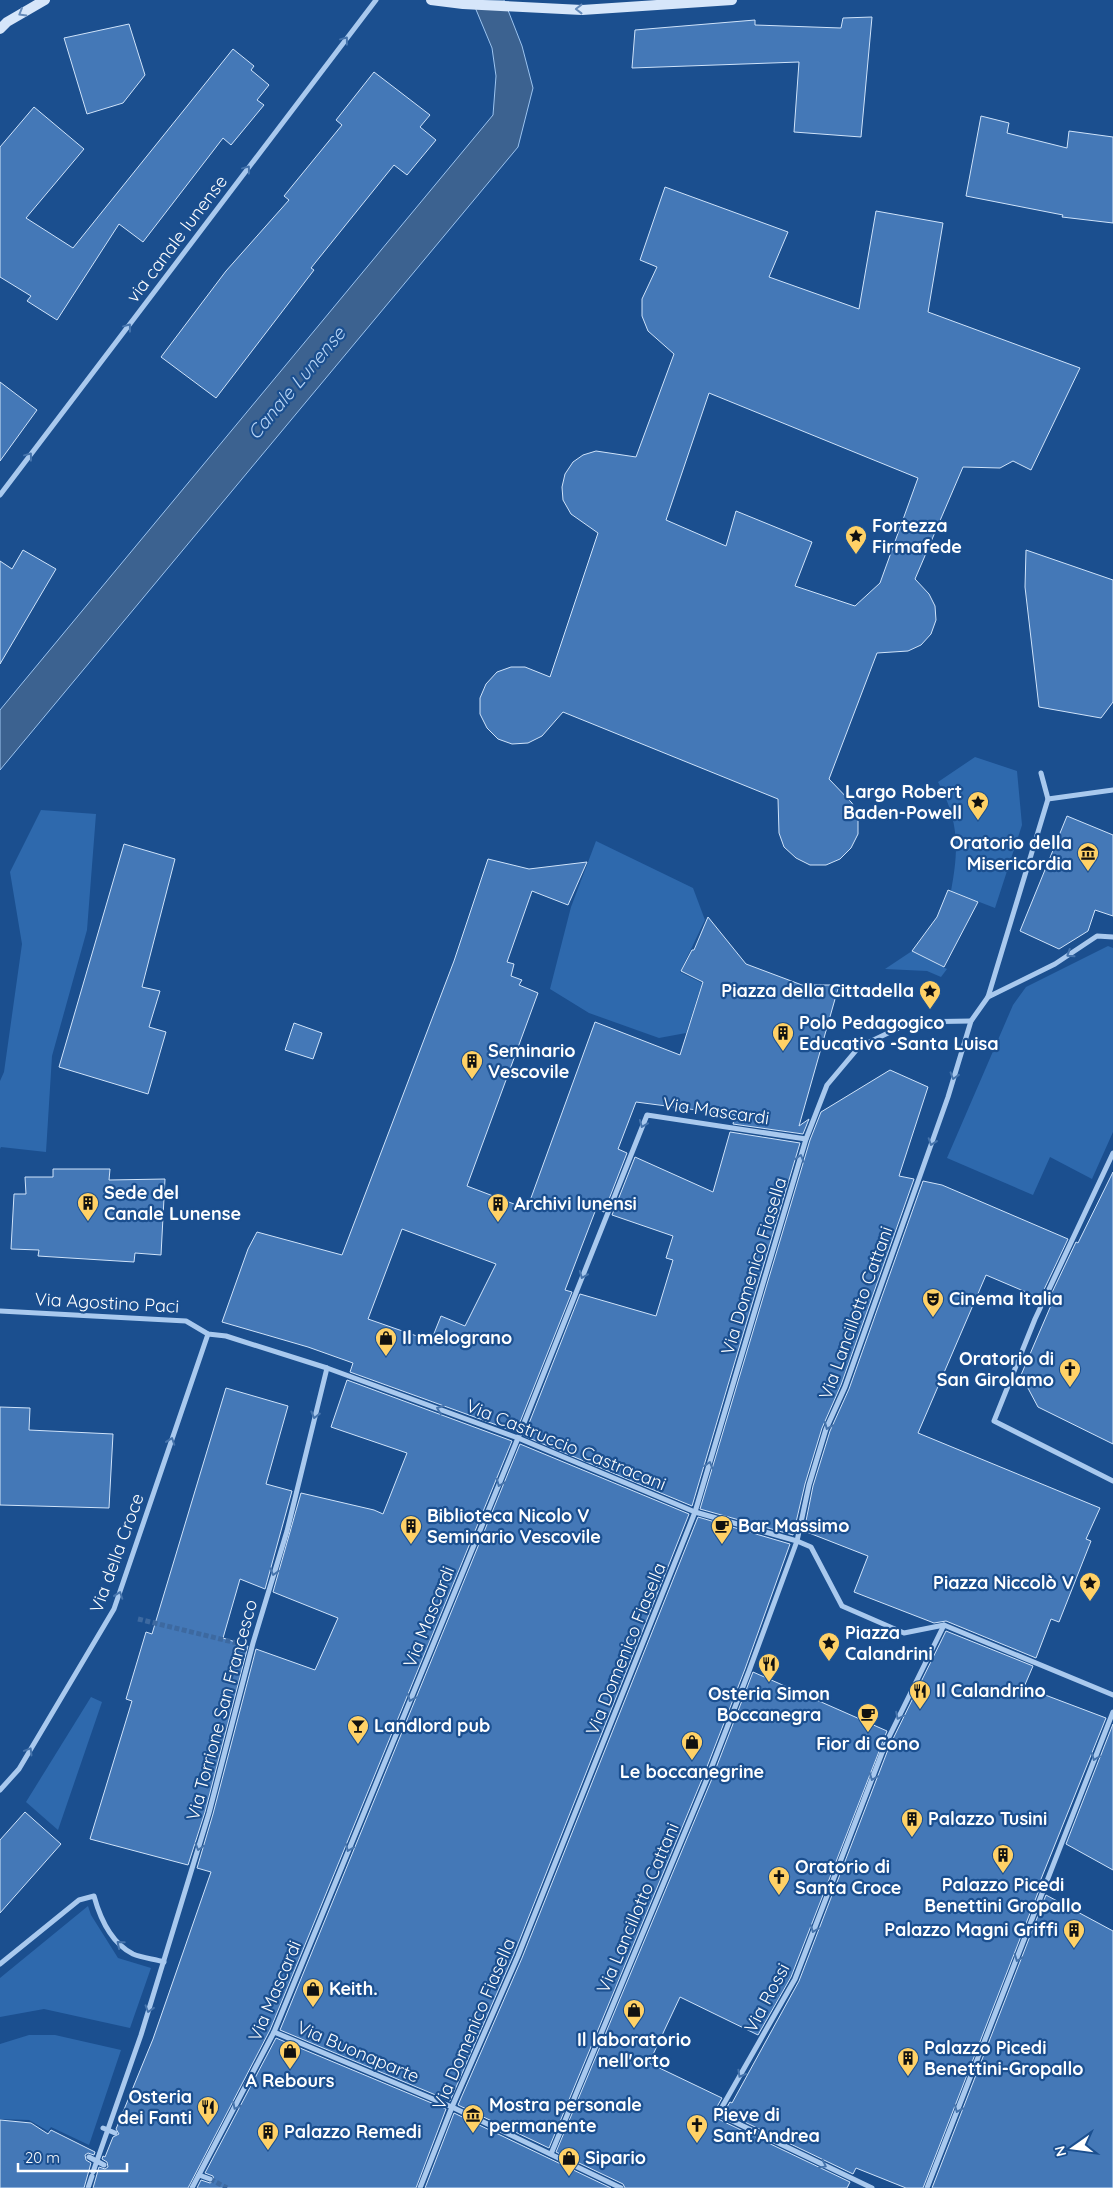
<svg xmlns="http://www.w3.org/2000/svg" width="1113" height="2188" font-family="Quicksand,sans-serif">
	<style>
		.green { fill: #2e69ad }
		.water { fill: #3c6290; stroke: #9cc4f0 }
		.building { fill: #4478b7; stroke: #cfe3fa; fill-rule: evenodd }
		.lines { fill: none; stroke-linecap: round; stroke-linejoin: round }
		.street-tunnel { stroke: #3d69a0; stroke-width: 5; stroke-dasharray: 5 2.5; stroke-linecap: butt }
		.street { stroke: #a9c9ee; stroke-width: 5 }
		.secondary { stroke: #d6e6fa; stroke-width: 10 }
		.street-bridge { stroke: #a9c9ee; stroke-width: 5 }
		.oneway { stroke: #668bba }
		.oneway2 { stroke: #4674ac }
		.labels { text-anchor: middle; stroke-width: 4.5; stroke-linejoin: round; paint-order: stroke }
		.street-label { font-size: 18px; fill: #fff; stroke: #1b4f8f }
		.poi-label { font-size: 18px; font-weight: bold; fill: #fff; stroke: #1b4f8f; text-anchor: start }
		.water-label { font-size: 19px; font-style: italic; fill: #b5d3f5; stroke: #1b4f8f }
	</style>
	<rect width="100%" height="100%" fill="#1b4f8f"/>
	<g class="green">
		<path d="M975,757L1017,771L1022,825L995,908L951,891C959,848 959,821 938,782Z"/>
		<polygon points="41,810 96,814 87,930 52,1056 46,1152 1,1147 0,1149 0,1081 4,1072 22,944 10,872"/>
		<polygon points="596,841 693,888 705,920 680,972 702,983 686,1033 659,1038 589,1013 550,989 571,907"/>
		<polygon points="1108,946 1113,948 1113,1132 1092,1179 1050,1157 1033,1195 947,1158 1013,1005 1026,987"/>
		<polygon points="912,951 947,969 941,977 927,971 885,969"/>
		<polygon points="91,1697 102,1702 58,1830 26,1802"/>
		<polygon points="88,1906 91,1915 118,1958 151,1968 130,2028 44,2009 0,2017 0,1978"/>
		<polygon points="29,2035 55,2035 121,2050 89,2145 51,2127 48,2131 29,2120 0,2119 0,2044"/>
	</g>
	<polygon class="water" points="472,0 504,0 522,46 533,88 518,147 0,770 0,710 493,115 496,76 492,48"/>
	<g class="building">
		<polygon points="872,17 861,137 794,132 799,62 632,68 635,30 755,20 755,25 841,28 843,18"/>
		<polygon points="129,24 145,75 123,103 87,114 64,38"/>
		<polygon points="233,49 254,66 251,70 269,85 257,100 264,105 231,145 223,138 143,242 119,224 57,320 27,301 31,296 0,277 0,147 34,107 84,149 26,218 73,248"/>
		<polygon points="374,72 430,115 420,127 436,140 407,175 394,165 311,268 314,270 216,398 161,357 226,271 289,200 284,196 342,125 336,120"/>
		<polygon points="981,116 1009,123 1007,133 1067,148 1069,131 1113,137 1113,223 1062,217 1063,215 966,196"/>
		<path d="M665,187L788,232L769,277L859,309L876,211L943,223L928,312L1080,368L1031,470L1013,461L1000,468L963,467L915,579L929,594L935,606L936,620L931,634L921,645L908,651L877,653L829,779L852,803L858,817V834L851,848L840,859L826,865H810L796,858L784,847L779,833L778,799L563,712L542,736L528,743L512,744L498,739L487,728L480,714V698L486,684L497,672L511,667H525L550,677L598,533L571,514L563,500L562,487L565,474L573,462L583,455L596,451L636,457L674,354L648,331L642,316V299L657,267L640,260ZM709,393L918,478L880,583L855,606L795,586L812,542L736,511L726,546L666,520Z"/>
		<polygon points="0,382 37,410 0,461"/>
		<polygon points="23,550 56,569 0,664 0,561 12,569"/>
		<polygon points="1026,550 1113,580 1113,702 1101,718 1039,707 1025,587"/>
		<polygon points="1067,816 1113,835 1113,916 1095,910 1088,931 1059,949 1020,931"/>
		<polygon points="124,844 175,859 142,987 160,991 149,1027 166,1032 148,1094 59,1067"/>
		<path d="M488,859L529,869L587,862L568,905L532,891L507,962L514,964L511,976L522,980L519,985L538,993L467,1186L527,1209L595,1022L680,1055L703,982L681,971L692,950H694L708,917L746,964L802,985H839L799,1126L809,1119L803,1134L733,1124L735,1115L636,1102L618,1149L627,1153L604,1212L596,1209L565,1290L572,1292L516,1432L350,1372L353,1363L308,1347L222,1322L248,1249L257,1232L342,1255L454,961ZM402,1229L496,1264L465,1326L441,1316L431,1341L368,1319Z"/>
		<polygon points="948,890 978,902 944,967 912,951 937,917"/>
		<polygon points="294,1023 322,1033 313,1059 285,1050"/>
		<polygon points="890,1070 928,1087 899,1176 914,1179 841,1385 822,1428 805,1484 793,1535 700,1509 810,1140 821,1112"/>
		<polygon points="730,1132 800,1143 692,1506 524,1436 580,1294 656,1316 673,1260 666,1258 673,1236 612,1215 635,1157 713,1192"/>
		<polygon points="53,1169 110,1169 109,1180 165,1179 161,1255 135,1253 134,1262 38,1256 39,1250 11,1249 14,1194 26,1194 25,1177 53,1177"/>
		<polygon points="1113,1172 1113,1444 1038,1407 1021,1375 1052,1303 1048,1301 1076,1242 1078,1243"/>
		<polygon points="923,1181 942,1185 1068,1239 1040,1298 986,1275 918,1433 1100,1508 1086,1539 1091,1541 1059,1622 1051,1619 1036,1658 946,1621 934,1623 854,1592 868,1556 804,1531 813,1486 830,1431 849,1389"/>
		<polygon points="347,1380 512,1441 270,2030 188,2188 93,2188 99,2167 105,2169 108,2167 107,2162 102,2159 103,2156 105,2157 113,2137 119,2134 116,2129 153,2039 211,1872 197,1868 213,1814 256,1649 315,1670 338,1618 273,1592 301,1493 374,1510 383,1514 407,1453 331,1427"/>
		<polygon points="226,1388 288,1406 266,1484 292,1491 265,1589 240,1579 223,1638 248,1646 205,1812 188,1865 90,1839 132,1701 126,1699 146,1632 152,1634"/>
		<polygon points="0,1407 30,1408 29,1430 113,1434 109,1508 0,1505"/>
		<polygon points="520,1444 689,1514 514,1954 450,2101 280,2030"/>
		<polygon points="698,1517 790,1544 745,1669 703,1777 549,2148 458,2105 522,1958"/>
		<polygon points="946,1631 1033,1666 1024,1687 1106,1718 1037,1889 1039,1890 923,2188 906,2188 856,2168 853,2174 724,2112 730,2102 732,2103 799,1981 889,1747"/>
		<polygon points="753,1672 887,1731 791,1977 758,2035 680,1997 649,2063 722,2098 714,2112 716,2118 850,2182 847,2188 625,2188 623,2184 556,2152 711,1781"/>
		<polygon points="1113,1724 1113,1870 1066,1844"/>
		<polygon points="25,1812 61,1844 0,1913 0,1840"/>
		<polygon points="1046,1895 1113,1931 1113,2188 932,2188"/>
		<polygon points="276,2038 446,2109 416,2188 197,2188 201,2180 210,2183 214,2181 213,2176 205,2173"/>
		<polygon points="454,2113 611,2188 425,2188"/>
		<polygon points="0,2120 31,2123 48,2134 51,2130 95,2152 94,2155 88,2153 85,2155 86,2160 91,2163 84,2188 0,2188"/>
	</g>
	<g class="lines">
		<g class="street-tunnel">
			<polyline points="138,1619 241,1644"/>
			<polyline points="210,2179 227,2188"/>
		</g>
		<g class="street">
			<polyline points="0,495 376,0"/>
			<polyline points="1048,799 1113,790"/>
			<polyline points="988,997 1055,964 1097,936 1113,937"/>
			<polyline points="1113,1153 1035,1319 994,1421 1113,1481"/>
			<polyline points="0,1311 186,1321 208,1334 226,1336 327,1368 518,1438 695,1512 797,1541 811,1547 842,1606 904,1633 944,1625 1113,1695"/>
			<polyline points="0,1790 19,1769 114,1609 208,1334"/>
			<path d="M0,1964L79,1900L94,1896C100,1918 111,1943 133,1954C142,1958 154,1959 164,1962"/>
			<polyline points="274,2032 452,2107 621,2188"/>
			<polyline points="551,2154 707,1779 749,1671 797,1541 809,1485 826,1429 845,1387 948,1097 971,1021 988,997 1048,799 1041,773"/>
			<polyline points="93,2172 141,2035 209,1813 253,1643 287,1531 327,1368"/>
			<polyline points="199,2175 210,2179"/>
			<polyline points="88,2188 92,2176"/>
			<polyline points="192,2188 274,2032 518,1438 647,1115 806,1139"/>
			<polyline points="420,2188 452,2107 518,1956 695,1512 806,1139 827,1085 859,1047 911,1022 971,1021"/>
			<polyline points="872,2188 718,2114 795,1979 885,1745 944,1625"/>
			<polyline points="927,2188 1113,1712"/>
		</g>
		<g class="secondary">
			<polyline points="431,0 463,4 582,10 732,0"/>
			<polyline points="0,29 7,22 45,0"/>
		</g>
		<g class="street-bridge">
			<polyline points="103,2128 115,2133"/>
			<polyline points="89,2157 104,2165"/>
		</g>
	</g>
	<defs><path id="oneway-chevron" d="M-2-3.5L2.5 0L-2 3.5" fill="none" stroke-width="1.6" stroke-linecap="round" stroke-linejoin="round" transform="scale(1.25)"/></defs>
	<g class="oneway">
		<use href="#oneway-chevron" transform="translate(579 9) rotate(-180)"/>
		<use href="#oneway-chevron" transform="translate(22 13) rotate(150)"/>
	</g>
	<g class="oneway2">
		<use href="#oneway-chevron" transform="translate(345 40) rotate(-53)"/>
		<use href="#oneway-chevron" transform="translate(247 169) rotate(-53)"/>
		<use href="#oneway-chevron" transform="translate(128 327) rotate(-53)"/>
		<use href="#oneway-chevron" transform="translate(29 456) rotate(-53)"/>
		<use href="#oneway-chevron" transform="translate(1070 954) rotate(147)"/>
		<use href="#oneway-chevron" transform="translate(954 1076) rotate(107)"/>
		<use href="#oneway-chevron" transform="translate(643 1124) rotate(112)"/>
		<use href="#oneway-chevron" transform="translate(932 1142) rotate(109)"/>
		<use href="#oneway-chevron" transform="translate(800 1158) rotate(-73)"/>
		<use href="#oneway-chevron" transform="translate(583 1275) rotate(112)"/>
		<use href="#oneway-chevron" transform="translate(440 1409) rotate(-160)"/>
		<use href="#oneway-chevron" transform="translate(315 1415) rotate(104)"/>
		<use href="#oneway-chevron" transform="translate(828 1426) rotate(112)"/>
		<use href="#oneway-chevron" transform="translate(171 1441) rotate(-71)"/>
		<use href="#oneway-chevron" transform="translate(709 1465) rotate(-73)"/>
		<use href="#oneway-chevron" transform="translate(500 1483) rotate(112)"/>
		<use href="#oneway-chevron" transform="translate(274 1572) rotate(107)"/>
		<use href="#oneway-chevron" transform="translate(119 1595) rotate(-71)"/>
		<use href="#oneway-chevron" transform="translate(411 1698) rotate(112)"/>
		<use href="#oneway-chevron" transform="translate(899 1716) rotate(116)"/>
		<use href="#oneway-chevron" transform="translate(29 1751) rotate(-59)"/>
		<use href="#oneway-chevron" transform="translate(1095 1757) rotate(111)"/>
		<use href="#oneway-chevron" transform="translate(873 1777) rotate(111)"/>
		<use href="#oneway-chevron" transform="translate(199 1847) rotate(107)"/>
		<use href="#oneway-chevron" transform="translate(349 1848) rotate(112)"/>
		<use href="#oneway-chevron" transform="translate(814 1929) rotate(111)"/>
		<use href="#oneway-chevron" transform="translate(120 1944) rotate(-140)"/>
		<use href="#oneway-chevron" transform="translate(1018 1958) rotate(111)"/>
		<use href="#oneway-chevron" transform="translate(149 2009) rotate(107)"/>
		<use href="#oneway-chevron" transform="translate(741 2074) rotate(119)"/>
		<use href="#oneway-chevron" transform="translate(236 2106) rotate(117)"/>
		<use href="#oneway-chevron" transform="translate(958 2109) rotate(112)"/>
		<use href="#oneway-chevron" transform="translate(823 2165) rotate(26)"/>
	</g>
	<defs>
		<g id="sight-pin" transform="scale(1.125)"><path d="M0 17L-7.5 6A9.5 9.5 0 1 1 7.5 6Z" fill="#ffd166" stroke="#1b4f8f"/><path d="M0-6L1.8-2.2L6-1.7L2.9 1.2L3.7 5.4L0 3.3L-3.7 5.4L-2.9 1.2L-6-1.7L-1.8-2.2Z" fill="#111"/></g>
		<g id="museum-pin" transform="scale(1.125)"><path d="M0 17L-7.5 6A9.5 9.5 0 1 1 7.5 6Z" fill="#ffd166" stroke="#1b4f8f"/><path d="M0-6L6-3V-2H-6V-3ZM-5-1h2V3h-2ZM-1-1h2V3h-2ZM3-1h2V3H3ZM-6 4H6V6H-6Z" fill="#111"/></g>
		<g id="building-pin" transform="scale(1.125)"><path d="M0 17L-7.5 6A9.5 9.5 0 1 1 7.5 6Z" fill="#ffd166" stroke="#1b4f8f"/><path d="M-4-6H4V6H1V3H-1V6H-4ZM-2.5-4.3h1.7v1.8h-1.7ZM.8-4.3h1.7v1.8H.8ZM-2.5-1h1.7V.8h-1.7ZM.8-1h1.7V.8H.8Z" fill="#111"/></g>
		<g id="theatre-pin" transform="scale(1.125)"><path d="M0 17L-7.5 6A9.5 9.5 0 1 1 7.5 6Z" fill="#ffd166" stroke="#1b4f8f"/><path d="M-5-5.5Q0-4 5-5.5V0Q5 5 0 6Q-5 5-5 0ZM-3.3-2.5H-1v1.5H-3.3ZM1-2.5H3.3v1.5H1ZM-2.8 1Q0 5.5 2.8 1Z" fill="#111"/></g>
		<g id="shop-pin" transform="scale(1.125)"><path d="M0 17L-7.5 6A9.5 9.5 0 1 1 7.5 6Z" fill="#ffd166" stroke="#1b4f8f"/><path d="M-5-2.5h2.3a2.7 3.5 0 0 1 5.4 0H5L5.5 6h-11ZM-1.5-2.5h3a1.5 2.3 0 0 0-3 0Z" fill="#111"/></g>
		<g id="church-pin" transform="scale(1.125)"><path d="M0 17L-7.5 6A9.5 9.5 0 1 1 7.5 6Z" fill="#ffd166" stroke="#1b4f8f"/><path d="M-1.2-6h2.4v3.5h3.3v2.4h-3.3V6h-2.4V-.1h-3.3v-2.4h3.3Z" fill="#111"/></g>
		<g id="cafe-pin" transform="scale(1.125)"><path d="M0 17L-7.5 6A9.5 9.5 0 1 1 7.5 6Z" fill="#ffd166" stroke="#1b4f8f"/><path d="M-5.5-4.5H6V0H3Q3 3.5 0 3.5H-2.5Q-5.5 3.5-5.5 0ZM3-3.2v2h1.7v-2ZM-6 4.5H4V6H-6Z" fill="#111"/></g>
		<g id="restaurant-pin" transform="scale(1.125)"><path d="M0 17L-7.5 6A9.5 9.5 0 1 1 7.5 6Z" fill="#ffd166" stroke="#1b4f8f"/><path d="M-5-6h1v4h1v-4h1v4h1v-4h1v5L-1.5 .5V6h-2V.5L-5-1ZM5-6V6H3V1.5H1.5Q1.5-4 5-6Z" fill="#111"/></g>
		<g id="bar-pin" transform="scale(1.125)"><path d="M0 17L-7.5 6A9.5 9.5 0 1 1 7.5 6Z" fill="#ffd166" stroke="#1b4f8f"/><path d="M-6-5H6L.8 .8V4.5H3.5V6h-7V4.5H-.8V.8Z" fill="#111"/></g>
	</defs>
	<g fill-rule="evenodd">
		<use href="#sight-pin" x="856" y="536"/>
		<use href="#sight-pin" x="978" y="802"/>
		<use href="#museum-pin" x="1088" y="853"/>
		<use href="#sight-pin" x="930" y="991"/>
		<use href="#building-pin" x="783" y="1033"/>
		<use href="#building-pin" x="472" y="1061"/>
		<use href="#building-pin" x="88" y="1203"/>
		<use href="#building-pin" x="498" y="1204"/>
		<use href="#theatre-pin" x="933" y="1299"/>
		<use href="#shop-pin" x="386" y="1338"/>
		<use href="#church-pin" x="1070" y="1369"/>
		<use href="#building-pin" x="411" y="1526"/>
		<use href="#cafe-pin" x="722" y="1526"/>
		<use href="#sight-pin" x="1090" y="1583"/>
		<use href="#sight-pin" x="829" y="1643"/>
		<use href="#restaurant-pin" x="769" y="1664"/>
		<use href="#restaurant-pin" x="920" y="1691"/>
		<use href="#cafe-pin" x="868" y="1714"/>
		<use href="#bar-pin" x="358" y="1726"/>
		<use href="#shop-pin" x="692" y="1742"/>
		<use href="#building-pin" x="912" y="1819"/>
		<use href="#building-pin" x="1003" y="1855"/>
		<use href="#church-pin" x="779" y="1877"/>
		<use href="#building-pin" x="1074" y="1930"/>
		<use href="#shop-pin" x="313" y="1989"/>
		<use href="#shop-pin" x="634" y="2010"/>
		<use href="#shop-pin" x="290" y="2051"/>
		<use href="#building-pin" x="908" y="2058"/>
		<use href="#restaurant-pin" x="208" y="2107"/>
		<use href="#museum-pin" x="473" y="2115"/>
		<use href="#church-pin" x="697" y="2125"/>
		<use href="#building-pin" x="268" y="2132"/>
		<use href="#shop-pin" x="569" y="2158"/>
	</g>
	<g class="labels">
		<g class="street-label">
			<text transform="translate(177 239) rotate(-53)" y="6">via canale lunense</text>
			<text transform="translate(716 1111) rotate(8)" y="6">Via Mascardi</text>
			<text transform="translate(754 1266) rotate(-73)" y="6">Via Domenico Fiasella</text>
			<text transform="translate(107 1303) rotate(3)" y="6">Via Agostino Paci</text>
			<text transform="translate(856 1313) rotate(-70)" y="6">Via Lancillotto Cattani</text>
			<text transform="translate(566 1445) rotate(22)" y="6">Via Castruccio Castracani</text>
			<text transform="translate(117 1553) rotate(-70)" y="6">Via della Croce</text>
			<text transform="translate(429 1617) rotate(-68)" y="6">Via Mascardi</text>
			<text transform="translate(626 1649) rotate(-68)" y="6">Via Domenico Fiasella</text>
			<text transform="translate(222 1710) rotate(-75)" y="6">Via Torrione San Francesco</text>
			<text transform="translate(638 1908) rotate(-67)" y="6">Via Lancillotto Cattani</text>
			<text transform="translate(275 1991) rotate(-67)" y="6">Via Mascardi</text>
			<text transform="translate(767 1998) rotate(-62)" y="6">Via Rossi</text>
			<text transform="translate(474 2024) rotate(-67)" y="6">Via Domenico Fiasella</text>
			<text transform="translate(358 2052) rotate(23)" y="6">Via Buonaparte</text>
		</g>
		<g class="poi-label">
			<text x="872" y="532">Fortezza<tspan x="872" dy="21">Firmafede</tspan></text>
			<text x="962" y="798" text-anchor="end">Largo Robert<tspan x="962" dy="21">Baden-Powell</tspan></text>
			<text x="1072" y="849" text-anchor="end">Oratorio della<tspan x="1072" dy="21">Misericordia</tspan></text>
			<text x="914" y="997" text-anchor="end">Piazza della Cittadella</text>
			<text x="799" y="1029">Polo Pedagogico<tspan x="799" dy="21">Educativo -Santa Luisa</tspan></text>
			<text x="488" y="1057">Seminario<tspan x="488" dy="21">Vescovile</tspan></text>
			<text x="104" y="1199">Sede del<tspan x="104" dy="21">Canale Lunense</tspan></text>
			<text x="514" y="1210">Archivi lunensi</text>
			<text x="949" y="1305">Cinema Italia</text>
			<text x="402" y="1344">Il melograno</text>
			<text x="1054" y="1365" text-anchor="end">Oratorio di<tspan x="1054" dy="21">San Girolamo</tspan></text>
			<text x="427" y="1522">Biblioteca Nicolo V<tspan x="427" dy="21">Seminario Vescovile</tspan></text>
			<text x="738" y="1532">Bar Massimo</text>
			<text x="1074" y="1589" text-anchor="end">Piazza Niccolò V</text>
			<text x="845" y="1639">Piazza<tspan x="845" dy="21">Calandrini</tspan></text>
			<text x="936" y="1697">Il Calandrino</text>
			<text x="769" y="1700" text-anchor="middle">Osteria Simon<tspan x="769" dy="21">Boccanegra</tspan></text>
			<text x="374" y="1732">Landlord pub</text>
			<text x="868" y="1750" text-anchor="middle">Fior di Cono</text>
			<text x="692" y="1778" text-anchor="middle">Le boccanegrine</text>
			<text x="928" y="1825">Palazzo Tusini</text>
			<text x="795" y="1873">Oratorio di<tspan x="795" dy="21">Santa Croce</tspan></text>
			<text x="1003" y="1891" text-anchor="middle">Palazzo Picedi<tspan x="1003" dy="21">Benettini Gropallo</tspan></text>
			<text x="1058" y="1936" text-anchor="end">Palazzo Magni Griffi</text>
			<text x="329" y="1995">Keith.</text>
			<text x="634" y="2046" text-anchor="middle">Il laboratorio<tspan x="634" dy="21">nell'orto</tspan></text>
			<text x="924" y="2054">Palazzo Picedi<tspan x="924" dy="21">Benettini-Gropallo</tspan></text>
			<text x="290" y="2087" text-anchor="middle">A Rebours</text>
			<text x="192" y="2103" text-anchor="end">Osteria<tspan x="192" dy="21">dei Fanti</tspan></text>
			<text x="489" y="2111">Mostra personale<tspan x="489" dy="21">permanente</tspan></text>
			<text x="713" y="2121">Pieve di<tspan x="713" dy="21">Sant'Andrea</tspan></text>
			<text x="284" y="2138">Palazzo Remedi</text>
			<text x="585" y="2164">Sipario</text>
		</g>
		<g class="water-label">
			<text transform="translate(296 383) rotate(-50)" y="7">Canale Lunense</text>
		</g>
	</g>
	<g transform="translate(1073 2148) rotate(256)" stroke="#1b4f8f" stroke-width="4" paint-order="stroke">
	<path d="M0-4L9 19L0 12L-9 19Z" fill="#ffffff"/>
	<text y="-8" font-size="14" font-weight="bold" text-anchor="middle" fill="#ffffff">N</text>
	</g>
	<path d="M18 2163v8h109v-8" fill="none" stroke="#ffffff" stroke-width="2.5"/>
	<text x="25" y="2163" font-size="15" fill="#ffffff" stroke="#1b4f8f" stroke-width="4" paint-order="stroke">20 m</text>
</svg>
